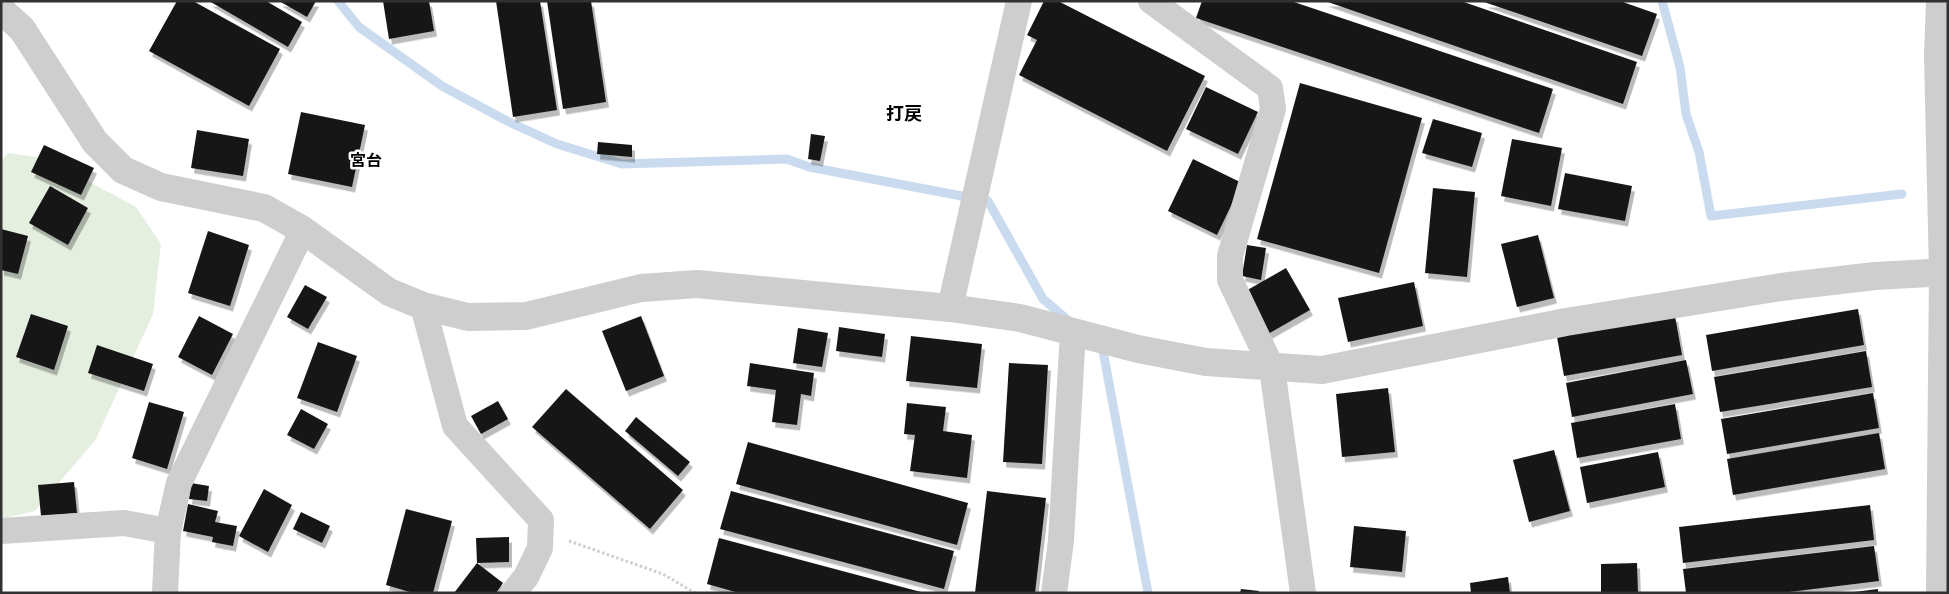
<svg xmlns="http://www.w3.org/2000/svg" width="1949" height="594" font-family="'Titillium Web','Noto Sans JP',sans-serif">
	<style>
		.green { fill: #e5efdf }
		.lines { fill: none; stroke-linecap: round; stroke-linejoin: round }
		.stream { stroke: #cadbef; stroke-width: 9 }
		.building { fill: #181818; filter: url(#shadow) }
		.path { stroke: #cecece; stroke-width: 3; stroke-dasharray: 2.5 2.5; stroke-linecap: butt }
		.minor { stroke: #cecece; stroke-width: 26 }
		.tertiary { stroke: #cecece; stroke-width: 28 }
		.labels { text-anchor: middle; stroke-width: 5; stroke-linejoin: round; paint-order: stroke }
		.neighbourhood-label { font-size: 16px; font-weight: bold; fill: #000; stroke: #fff }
		.quarter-label { font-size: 18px; font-weight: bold; fill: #000; stroke: #fff }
	</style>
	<defs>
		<filter id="shadow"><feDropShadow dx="3" dy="5.5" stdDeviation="0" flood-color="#0004"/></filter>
	</defs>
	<rect width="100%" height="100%" fill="#fff"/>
	<polygon class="green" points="8,153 45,158 136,207 161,244 153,314 96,439 35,511 1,519 1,161"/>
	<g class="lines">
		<g class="stream">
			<polyline points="338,1 359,27 442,86 507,121 557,144 622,164 787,159 809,167 988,201 1043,299 1070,322"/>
			<polyline points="1662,1 1680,67 1686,114 1699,152 1711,216 1902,194"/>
			<polyline points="1096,345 1103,351 1148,593"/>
		</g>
	</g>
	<g class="building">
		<polygon points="177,1 193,1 280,49 249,106 149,51"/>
		<polygon points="209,1 266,1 302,22 288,47"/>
		<polygon points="279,1 316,1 307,17"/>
		<polygon points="383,1 429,1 434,31 389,39"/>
		<polygon points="496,1 540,1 557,110 513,117"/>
		<polygon points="547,1 591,1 606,102 563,109"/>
		<polygon points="1044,1 1058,1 1205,76 1167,151 1019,75 1037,40 1027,35"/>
		<polygon points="1202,1 1291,1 1553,89 1539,133 1196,18"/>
		<polygon points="1325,1 1461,1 1637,62 1623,104"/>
		<polygon points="1620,1 1657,14 1642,56 1484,2"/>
		<polygon points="1300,83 1422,118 1379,273 1257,239"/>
		<polygon points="1206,87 1258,112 1238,154 1186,129"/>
		<polygon points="301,112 365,125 352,187 288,174"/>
		<polygon points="1433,119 1482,133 1472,167 1422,153"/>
		<polygon points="197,130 249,139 243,176 191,168"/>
		<polygon points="811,134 825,136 820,161 808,159"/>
		<polygon points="1512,139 1562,148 1551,206 1501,196"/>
		<polygon points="598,142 632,145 632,157 597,154"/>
		<polygon points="44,145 94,168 81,195 31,172"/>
		<polygon points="1193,159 1242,183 1217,235 1168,211"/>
		<polygon points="1565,173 1632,186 1625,221 1558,209"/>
		<polygon points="50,186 88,208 68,245 29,223"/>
		<polygon points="1433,188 1475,192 1467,277 1425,273"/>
		<polygon points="1,229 28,236 18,274 1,270"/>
		<polygon points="208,231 249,245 230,306 188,293"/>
		<polygon points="1538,235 1554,298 1517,307 1501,244"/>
		<polygon points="1247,245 1266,248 1261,280 1242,276"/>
		<polygon points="1286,268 1310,310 1268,334 1244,292"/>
		<polygon points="1414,282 1423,326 1348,342 1338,298"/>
		<polygon points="305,285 327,297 308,329 287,317"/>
		<polygon points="1858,309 1864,345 1712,371 1706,335"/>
		<polygon points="31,314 68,326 54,370 16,357"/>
		<polygon points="199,316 233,334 212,375 178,357"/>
		<polygon points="641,316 664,376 626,391 602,331"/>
		<polygon points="1675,316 1682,355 1564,376 1557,337"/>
		<polygon points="839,327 885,334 882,357 836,351"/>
		<polygon points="798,328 828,333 822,367 793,363"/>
		<polygon points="911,336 982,344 977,388 906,381"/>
		<polygon points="318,342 357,356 337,412 297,398"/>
		<polygon points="97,345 153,364 144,391 88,373"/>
		<polygon points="1866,351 1872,387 1720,412 1714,377"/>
		<polygon points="1686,360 1693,394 1572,417 1566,383"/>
		<polygon points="750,363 814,373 811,396 801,394 797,425 772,422 776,390 747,386"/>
		<polygon points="1009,363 1048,365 1042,464 1003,462"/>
		<polygon points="1388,388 1395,452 1342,457 1336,394"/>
		<polygon points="566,389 683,490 650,529 532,427"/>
		<polygon points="1873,393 1879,428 1727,454 1721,419"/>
		<polygon points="498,401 508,419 481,434 471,416"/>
		<polygon points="149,402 184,412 167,469 132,458"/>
		<polygon points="907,403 946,407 943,431 972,435 967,478 910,471 915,435 904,434"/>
		<polygon points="1675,404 1681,439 1577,458 1571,423"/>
		<polygon points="301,409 328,424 314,449 287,435"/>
		<polygon points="636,417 690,462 678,476 625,431"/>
		<polygon points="1879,433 1885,469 1733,495 1727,459"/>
		<polygon points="748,442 968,503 957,545 736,484"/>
		<polygon points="1554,450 1570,511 1529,522 1513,460"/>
		<polygon points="1658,452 1665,487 1587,503 1580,467"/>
		<polygon points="74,482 77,513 41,516 38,485"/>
		<polygon points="191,483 209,486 207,501 189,499"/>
		<polygon points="264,489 292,505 268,552 239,536"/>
		<polygon points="731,491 954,551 944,589 720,529"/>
		<polygon points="987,491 1046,498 1035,593 975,593"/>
		<polygon points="188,504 218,511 215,522 237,526 233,546 212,542 213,537 183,531"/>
		<polygon points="1870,505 1874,540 1683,563 1679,527"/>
		<polygon points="406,509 452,521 433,593 413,593 386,585"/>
		<polygon points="301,512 330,526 322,543 293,529"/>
		<polygon points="1354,526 1406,531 1402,572 1350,567"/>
		<polygon points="509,537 509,562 477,563 476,538"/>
		<polygon points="719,538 921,592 921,593 739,593 707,584"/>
		<polygon points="1874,546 1879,581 1781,593 1686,593 1683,569"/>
		<polygon points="477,563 503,583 496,593 454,593"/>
		<polygon points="1637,563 1638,593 1601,593 1601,564"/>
		<polygon points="1508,577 1510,593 1471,593 1470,583"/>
		<polygon points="1241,589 1259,591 1258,593 1240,593"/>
		<polygon points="1878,589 1878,593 1854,593 1854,592"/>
	</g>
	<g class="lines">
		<polyline class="path" points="569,541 663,574 695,593"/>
		<g class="minor">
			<polyline points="1151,1 1270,88 1273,109 1230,256 1230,280 1272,368 1303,593"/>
			<polyline points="423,306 455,426 541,520 540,548 526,577 513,593"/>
			<polyline points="950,308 1019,1"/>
			<polyline points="1,531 124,523 168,531 179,483 303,230"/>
			<polyline points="165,593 168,531"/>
			<polyline points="1054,593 1061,541 1073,332"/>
		</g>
		<g class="tertiary">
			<polyline points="1940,1 1938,55 1943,272 1940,593"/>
			<polyline points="1,10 22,29 95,142 123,170 161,187 264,208 303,230 389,292 423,306 468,317 526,316 641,288 697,284 950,308 1020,318 1138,349 1206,362 1322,370 1566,322 1781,287 1875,276 1948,272"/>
		</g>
	</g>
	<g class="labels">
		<g class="neighbourhood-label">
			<text x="366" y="166">宮台</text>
		</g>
		<g class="quarter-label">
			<text x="904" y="120">打戻</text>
		</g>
	</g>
	<rect width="1949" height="594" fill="none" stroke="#313131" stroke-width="5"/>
</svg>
